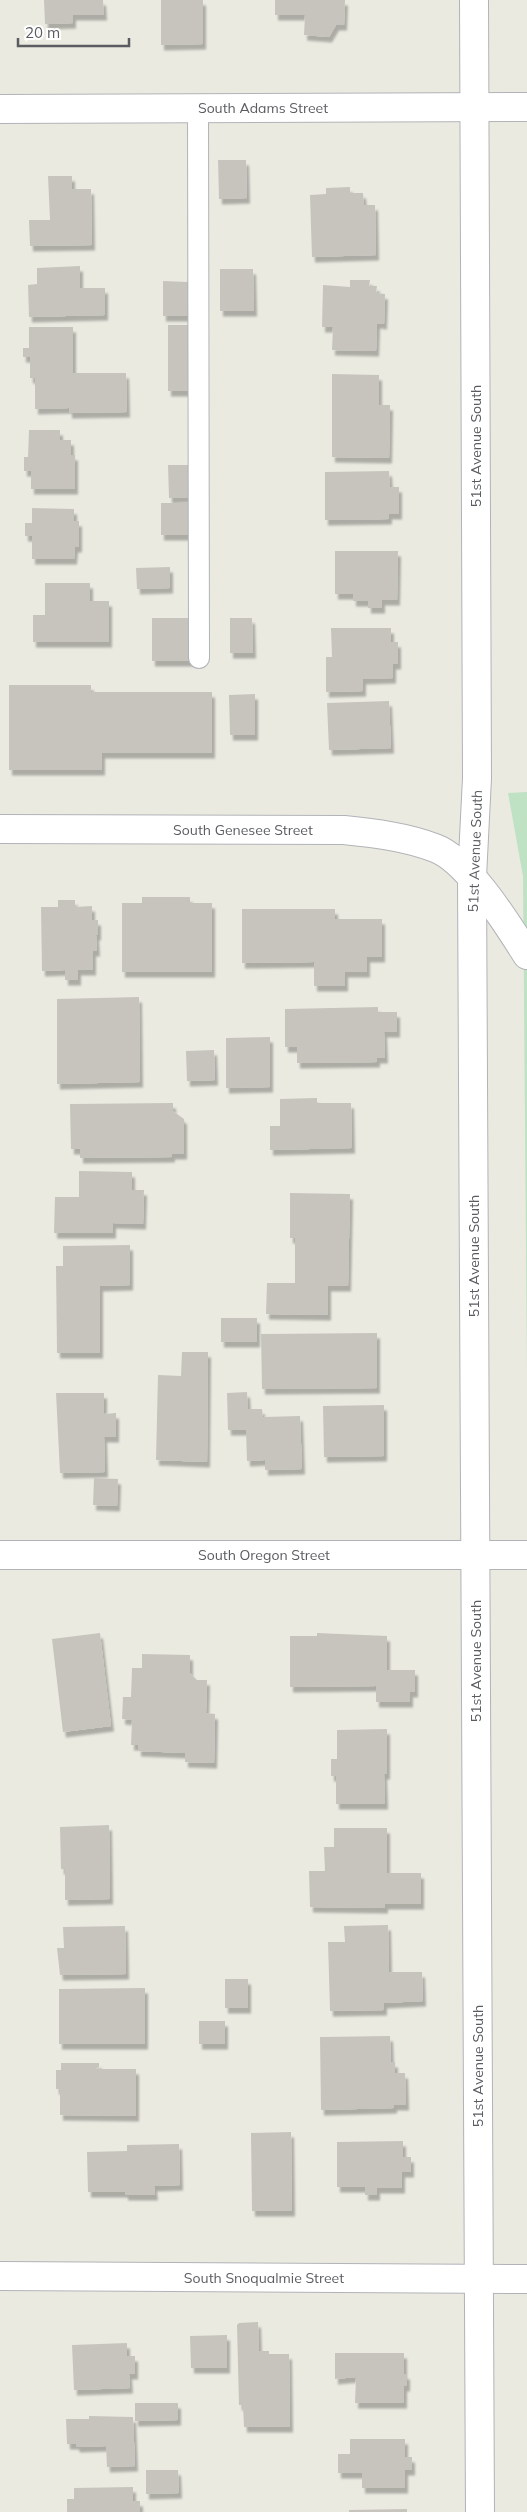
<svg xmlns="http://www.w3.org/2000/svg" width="527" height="2512" font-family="Mulish,sans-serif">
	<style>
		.green { fill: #bfe1c4 }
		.building { fill: #c7c4be; filter: url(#shadow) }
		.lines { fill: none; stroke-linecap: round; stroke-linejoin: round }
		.service-casing { stroke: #b2b3b8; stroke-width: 22 }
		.minor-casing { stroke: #b2b3b8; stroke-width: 30 }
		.tertiary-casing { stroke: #b2b3b8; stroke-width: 30 }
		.service { stroke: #fff; stroke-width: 20 }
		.minor { stroke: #fff; stroke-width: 28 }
		.tertiary { stroke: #fff; stroke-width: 28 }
		.labels { text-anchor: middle; stroke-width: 4; stroke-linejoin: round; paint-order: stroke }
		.street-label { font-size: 14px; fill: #5a5c61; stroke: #fff }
	</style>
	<defs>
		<filter id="shadow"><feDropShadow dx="3" dy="5.5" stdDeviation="1" flood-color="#0004"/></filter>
	</defs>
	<rect width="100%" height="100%" fill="#ebeae1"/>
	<polygon class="green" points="527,792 527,1373 523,876 508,793"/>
	<g class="building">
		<polygon points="44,0 103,0 104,15 73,15 73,23 45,24"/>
		<polygon points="161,0 203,0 203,44 161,45"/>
		<polygon points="275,0 345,0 344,25 336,25 329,37 304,35 305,15 275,15"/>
		<polygon points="218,160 246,160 247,198 219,199"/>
		<polygon points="48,176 72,176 72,189 91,189 92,245 30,246 29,220 50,220"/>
		<polygon points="350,187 350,193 363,193 364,205 375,205 376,255 312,257 310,195 326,194 326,188"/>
		<polygon points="80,266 80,288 105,288 105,315 29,317 28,285 37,284 37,268"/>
		<polygon points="220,269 253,269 254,311 220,311"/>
		<polygon points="350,280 370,280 369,286 377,286 376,293 385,294 384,324 377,323 376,351 332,350 333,327 322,327 323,285 350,287"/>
		<polygon points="163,281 188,282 188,316 163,316"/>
		<rect x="168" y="325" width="20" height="66"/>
		<polygon points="29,327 73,327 73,373 126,373 127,412 69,413 69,408 35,409 35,378 30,378 30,357 23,357 23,348 29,348"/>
		<polygon points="332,374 379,375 379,405 390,405 389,458 332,457"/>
		<polygon points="29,430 60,430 60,440 71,440 71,455 75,455 75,489 31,489 31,471 24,471 24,457 28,457"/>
		<polygon points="168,465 190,465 190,497 169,498"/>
		<polygon points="389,471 390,487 399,487 399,514 389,514 389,519 325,520 325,472"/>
		<rect x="161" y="503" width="29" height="32"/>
		<polygon points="32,508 74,509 74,521 79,521 79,547 75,547 74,559 32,559 32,536 25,536 25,523 32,523"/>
		<polygon points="335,551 398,551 397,600 382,600 382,608 368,608 368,601 353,601 353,594 335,594"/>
		<polygon points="170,567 170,588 137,589 136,568"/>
		<polygon points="45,583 90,583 90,601 109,601 109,642 33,642 33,615 45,615"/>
		<rect x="152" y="618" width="38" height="43"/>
		<polygon points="230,618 252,618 253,653 230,653"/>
		<polygon points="331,628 391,628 391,642 398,642 398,664 393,664 393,678 363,679 363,691 326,692 326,657 332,657"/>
		<polygon points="9,685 91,685 91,692 212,692 212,753 102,753 102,770 9,770"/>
		<polygon points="255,694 255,735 230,735 229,695"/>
		<polygon points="389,701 391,748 329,750 327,703"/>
		<polygon points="142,897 190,897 190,903 212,903 212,972 122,972 122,903 142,903"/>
		<polygon points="58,900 75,900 75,907 92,906 92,920 98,920 98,935 96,935 97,951 93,951 93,970 78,970 78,980 65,980 65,970 42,971 41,907 58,907"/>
		<polygon points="242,909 335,909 335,919 382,919 382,957 367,957 367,972 345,972 345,986 314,986 314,962 242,963"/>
		<polygon points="139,997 140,1082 57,1084 57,999"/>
		<polygon points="378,1007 378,1012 397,1012 397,1032 384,1032 385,1058 377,1058 377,1062 297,1063 297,1047 285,1047 285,1009"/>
		<polygon points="270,1037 270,1087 226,1088 226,1038"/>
		<polygon points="214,1050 215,1080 187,1081 186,1051"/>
		<polygon points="317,1098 317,1103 351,1103 352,1148 270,1150 270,1126 280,1126 280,1099"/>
		<polygon points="173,1103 173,1111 184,1119 184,1154 172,1154 172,1157 80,1158 80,1149 71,1149 70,1104"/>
		<polygon points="79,1171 132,1172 132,1190 144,1190 143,1224 113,1223 113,1233 54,1233 55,1197 79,1197"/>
		<polygon points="290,1193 350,1194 348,1286 328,1286 328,1315 266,1314 267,1283 295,1283 295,1238 290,1238"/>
		<polygon points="130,1245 130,1285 100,1286 100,1353 57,1353 56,1266 63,1266 63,1246"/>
		<rect x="221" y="1318" width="36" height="24"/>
		<polygon points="377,1333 377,1388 262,1389 261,1334"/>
		<polygon points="182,1352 208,1352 207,1462 156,1460 158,1375 181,1376"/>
		<polygon points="247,1392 248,1409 262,1409 263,1417 300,1416 302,1469 265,1470 265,1460 247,1461 246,1430 228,1430 227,1393"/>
		<polygon points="56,1393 104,1393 104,1414 116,1413 116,1437 104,1437 105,1472 60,1473"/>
		<polygon points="384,1405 384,1456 324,1457 323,1406"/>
		<polygon points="94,1478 118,1479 117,1506 93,1505"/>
		<polygon points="100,1633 111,1726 63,1732 52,1639"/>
		<polygon points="317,1633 387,1636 387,1670 415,1670 415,1692 410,1692 410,1702 376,1702 376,1686 290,1687 290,1636 317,1636"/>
		<polygon points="142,1654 190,1655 190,1673 197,1680 207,1680 206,1713 215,1714 214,1763 185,1762 185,1753 138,1751 138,1745 131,1745 132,1720 122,1719 123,1697 131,1697 132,1668 142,1668"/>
		<polygon points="387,1729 387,1774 384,1774 385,1804 336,1804 336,1776 331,1776 331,1759 337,1759 337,1730"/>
		<polygon points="109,1825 110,1899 65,1900 65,1869 61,1869 60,1827"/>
		<polygon points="334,1828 387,1828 387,1873 421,1873 421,1904 385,1904 385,1908 310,1907 309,1871 325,1871 324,1847 334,1847"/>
		<polygon points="388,1925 389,1972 422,1972 423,2001 384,2003 384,2010 330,2011 328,1942 345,1942 344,1926"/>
		<polygon points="125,1926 126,1974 60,1975 57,1948 64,1948 63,1927"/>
		<rect x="225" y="1979" width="23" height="29"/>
		<polygon points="145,1988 145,2044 59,2044 59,1989"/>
		<rect x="199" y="2021" width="26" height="23"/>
		<polygon points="390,2036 391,2062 395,2062 395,2073 405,2073 406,2105 394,2105 394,2108 321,2110 320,2037"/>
		<polygon points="61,2063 99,2063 99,2067 95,2069 136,2069 136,2116 60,2115 60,2089 56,2089 56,2070 61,2070"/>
		<polygon points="291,2132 292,2211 252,2211 251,2133"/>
		<polygon points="403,2141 403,2157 411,2157 411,2172 402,2172 402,2188 377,2188 377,2195 365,2195 365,2187 337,2187 337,2142"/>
		<polygon points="179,2144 180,2185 154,2186 155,2195 125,2195 125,2192 88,2192 87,2152 127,2151 127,2145"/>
		<polygon points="258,2322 259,2351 269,2351 269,2354 289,2354 290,2427 244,2427 243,2405 239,2405 237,2325 239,2323"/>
		<polygon points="227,2335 227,2368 191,2368 190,2336"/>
		<polygon points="127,2343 127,2356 135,2356 135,2374 129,2374 130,2388 74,2390 72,2345"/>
		<polygon points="335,2353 404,2353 404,2374 407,2374 407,2386 404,2386 404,2403 355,2403 356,2377 335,2379"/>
		<polygon points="135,2403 178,2403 178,2420 135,2421"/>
		<polygon points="89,2416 133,2417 135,2466 107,2467 106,2446 77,2447 76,2444 67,2444 66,2419 89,2419"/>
		<polygon points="350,2439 405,2439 405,2457 412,2457 412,2470 405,2470 405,2488 362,2488 362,2473 338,2473 338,2454 350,2454"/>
		<polygon points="146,2470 178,2470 179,2493 146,2494"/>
		<polygon points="133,2487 133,2501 140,2501 140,2512 67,2512 67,2499 74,2499 74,2488"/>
		<polygon points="407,2509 407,2512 349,2512 349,2510"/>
	</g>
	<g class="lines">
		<g class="service-casing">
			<polyline id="service" points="198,108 199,658"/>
		</g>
		<g class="minor-casing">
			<g id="minor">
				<polyline points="474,0 477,778 472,877 480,2512"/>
				<polyline points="0,109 527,107"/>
				<polyline points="0,1555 527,1555"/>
				<polyline points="0,2276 527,2279"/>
			</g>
		</g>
		<g class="tertiary-casing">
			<path id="tertiary" d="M0,829L344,830C374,833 406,837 435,848C468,860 508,925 527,955"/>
		</g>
		<use href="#service" class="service"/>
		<use href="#minor" class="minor"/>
		<use href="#tertiary" class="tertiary"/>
	</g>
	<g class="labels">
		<g class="street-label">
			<text x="263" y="113">South Adams Street</text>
			<text transform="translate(476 446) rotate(-90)" y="5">51st Avenue South</text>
			<text x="243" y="835">South Genesee Street</text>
			<text transform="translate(475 851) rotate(-88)" y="5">51st Avenue South</text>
			<text transform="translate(474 1256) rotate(-90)" y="5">51st Avenue South</text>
			<text x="264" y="1560">South Oregon Street</text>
			<text transform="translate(476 1661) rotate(-90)" y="5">51st Avenue South</text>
			<text transform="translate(478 2066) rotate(-90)" y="5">51st Avenue South</text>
			<text x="264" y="2283">South Snoqualmie Street</text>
		</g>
	</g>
	<path d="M18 38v8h111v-8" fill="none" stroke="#5a5c61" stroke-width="2.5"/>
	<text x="25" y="38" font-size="15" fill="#5a5c61" stroke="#ffffff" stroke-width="4" paint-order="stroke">20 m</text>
</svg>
